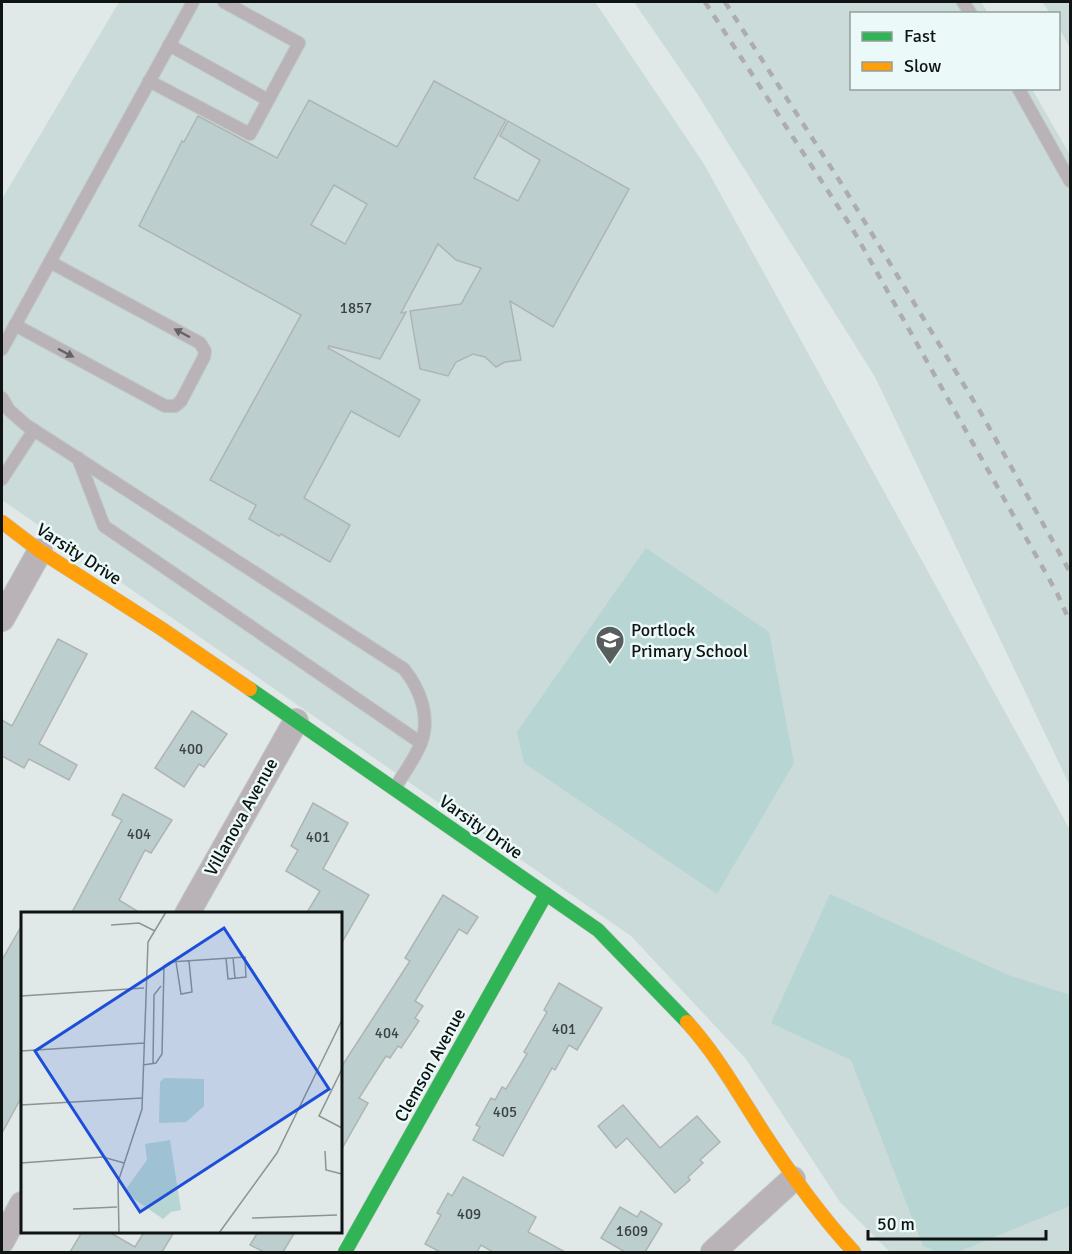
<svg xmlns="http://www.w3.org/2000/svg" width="1072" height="1254" font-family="Signika,sans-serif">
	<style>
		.built { fill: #cbdbd9 }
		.green { fill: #b6d5d3 }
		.building { fill: #bccfce; stroke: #aeb4b4; stroke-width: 1.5; fill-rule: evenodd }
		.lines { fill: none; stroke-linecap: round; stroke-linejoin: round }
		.lane-casing { stroke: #bfc5c5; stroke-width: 14 }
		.street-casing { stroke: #bfc5c5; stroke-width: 26 }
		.fast-casing { stroke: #bfc5c5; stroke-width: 15 }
		.slow-casing { stroke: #bfc5c5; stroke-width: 15 }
		.lane { stroke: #b9b2b6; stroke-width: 12 }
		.street { stroke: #b9b2b6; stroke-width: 24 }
		.fast { stroke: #30b455; stroke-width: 14 }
		.slow { stroke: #ff9f0a; stroke-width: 14 }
		.rail { stroke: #adadaf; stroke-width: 4.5; stroke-dasharray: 8 8; stroke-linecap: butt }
		.oneway { fill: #646364 }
		.labels { text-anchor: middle; stroke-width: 5; stroke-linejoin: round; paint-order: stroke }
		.number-label { font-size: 15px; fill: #3a4342 }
		.street-label { font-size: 18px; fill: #0f1413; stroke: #ebfaf8 }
		.poi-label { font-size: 18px; fill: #0f1413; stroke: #ebfaf8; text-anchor: start }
		.inset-road { fill: none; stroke: #8c9393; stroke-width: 1.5 }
		.view { fill: #1d4ed8; fill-opacity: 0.15; stroke: #1d4ed8; stroke-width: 3 }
		.inset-edge { fill: none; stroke: #0f1413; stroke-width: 3 }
	</style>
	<rect width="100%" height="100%" fill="#e0e8e8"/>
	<g class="built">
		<polygon points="119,2 595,2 704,164 1070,830 1070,1252 890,1252 840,1202 746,1059 631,936 2,500 2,199"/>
		<polygon points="634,2 981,2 988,13 852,14 852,88 1032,89 1070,155 1070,786 875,377 698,95"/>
		<polygon points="1042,2 1070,2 1070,48 1059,28 1058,14 1050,13"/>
	</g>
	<g class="green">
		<polygon points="646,548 769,632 794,763 717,894 524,763 517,732"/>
		<polygon points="830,894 1008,975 1070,995 1070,1206 958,1252 938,1252 923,1246 851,1060 771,1023"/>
	</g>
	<g class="building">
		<path d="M434,81L506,120L474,178L518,201L540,160L500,136L508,121L629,189L553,327L510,301L521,360L505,362L496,367L485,357L473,354L456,362L448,376L420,369L410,311L461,304L481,268L456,260L438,244L401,313L406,312L380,359L329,346L328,348L420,400L399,437L351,411L304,498L350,525L330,562L281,534L279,536L249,519L256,505L210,480L301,315L139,226L182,141L184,142L198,116L277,158L309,100L397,147ZM334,185L367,204L345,244L311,225Z"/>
		<polygon points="58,639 87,654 39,744 77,765 69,780 29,759 24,768 2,756 2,720 12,726"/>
		<polygon points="192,711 227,734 204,767 199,764 184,787 155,768"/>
		<polygon points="123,794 172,820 151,853 145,850 119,900 142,914 71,914 122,820 112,815"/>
		<polygon points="313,803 348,823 323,869 369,895 340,946 340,914 306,914 320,891 286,871 298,850 291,846"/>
		<polygon points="443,895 478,917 467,934 459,929 415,1001 423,1006 415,1018 419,1021 401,1048 398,1046 390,1058 386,1056 359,1098 368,1103 340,1152 340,1069 410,961 405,958"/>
		<polygon points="22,925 22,1096 2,1133 2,960"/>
		<polygon points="559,983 602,1008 577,1050 569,1045 555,1070 552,1068 503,1156 473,1140 480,1127 476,1125 491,1098 495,1100 502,1087 506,1089 527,1054 524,1052 547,1012 544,1010"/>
		<polygon points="623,1105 660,1148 697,1116 720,1142 700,1160 703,1163 688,1177 690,1180 675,1193 627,1138 616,1148 598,1126"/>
		<polygon points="463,1177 536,1217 528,1232 565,1252 493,1252 481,1245 477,1252 440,1252 425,1244 441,1215 437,1213 448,1193 452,1196"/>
		<polygon points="620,1207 637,1217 641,1211 662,1224 645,1252 625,1252 601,1238"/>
		<polygon points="82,1232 109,1232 135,1247 144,1232 174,1232 162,1252 70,1252"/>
		<polygon points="258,1232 295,1232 283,1252 264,1252 250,1245"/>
	</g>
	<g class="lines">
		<g class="lane-casing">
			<g id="lane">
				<polyline points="963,2 971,14"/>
				<polyline points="169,45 268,100"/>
				<polyline points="149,81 250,134 299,43 224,2"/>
				<polyline points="1018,88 1070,181"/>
				<polyline points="15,325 165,406 175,406 181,401 204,357 205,351 200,343 50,262"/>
				<polyline points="2,349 193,2"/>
				<path d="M2,398L9,410L26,425L404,669C420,689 431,717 421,743C415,759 403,774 395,788"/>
				<polyline points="78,458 104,526 421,743"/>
				<polyline points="2,479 34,430"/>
			</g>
		</g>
		<g class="street-casing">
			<g id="street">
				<polyline points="2,619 40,551"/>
				<polyline points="187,914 296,721"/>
				<polyline points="2,1241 22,1204"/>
				<polyline points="713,1252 793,1179"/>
			</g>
		</g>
		<g class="fast-casing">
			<g id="fast">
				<polyline points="250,689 598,930 687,1022"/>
				<polyline points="345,1252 546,894"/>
			</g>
		</g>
		<g class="slow-casing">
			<g id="slow">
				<polyline points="2,522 40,551 162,629 250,689"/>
				<path d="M687,1022C716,1054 737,1091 760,1127C789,1172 818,1213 854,1252"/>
			</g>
		</g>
		<use href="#lane" class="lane"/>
		<use href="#street" class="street"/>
		<use href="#fast" class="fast"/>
		<use href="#slow" class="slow"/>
		<g class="rail">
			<polyline points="705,2 852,228 1057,593 1070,622"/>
			<polyline points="725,2 841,183 981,413 1070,572"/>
		</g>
	</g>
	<defs><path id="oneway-solid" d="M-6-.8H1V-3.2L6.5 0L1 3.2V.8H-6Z" transform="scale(1.5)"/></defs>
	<g class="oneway">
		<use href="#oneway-solid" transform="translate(182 333) rotate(-152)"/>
		<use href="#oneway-solid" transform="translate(66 353) rotate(28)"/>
	</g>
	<defs>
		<g id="school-pin" transform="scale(1.5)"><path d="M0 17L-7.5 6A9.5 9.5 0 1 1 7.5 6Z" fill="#585e5e" stroke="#ebfaf8"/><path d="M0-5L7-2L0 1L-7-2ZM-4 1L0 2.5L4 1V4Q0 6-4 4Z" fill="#fff"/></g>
	</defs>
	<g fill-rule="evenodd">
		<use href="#school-pin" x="610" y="640"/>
	</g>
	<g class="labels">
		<g class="number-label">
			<text x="356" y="313">1857</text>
			<text x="191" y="754">400</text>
			<text x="139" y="839">404</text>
			<text x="318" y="842">401</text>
			<text x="564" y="1034">401</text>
			<text x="387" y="1038">404</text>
			<text x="505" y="1117">405</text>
			<text x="469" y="1219">409</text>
			<text x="632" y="1236">1609</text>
		</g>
		<g class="street-label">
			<text transform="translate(79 554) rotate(33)" y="6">Varsity Drive</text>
			<text transform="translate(241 817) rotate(-61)" y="6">Villanova Avenue</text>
			<text transform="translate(481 827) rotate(35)" y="6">Varsity Drive</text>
			<text transform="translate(430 1065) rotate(-61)" y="6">Clemson Avenue</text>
		</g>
		<g class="poi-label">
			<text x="631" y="636">Portlock<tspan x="631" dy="21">Primary School</tspan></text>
		</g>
	</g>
	<g transform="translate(21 912)">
		<rect width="321" height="321" fill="#e0e8e8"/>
		<path d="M143,166L183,167V194L165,210L138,211L139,170ZM149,228L160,298L150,300L142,307L106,282L105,277L126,248L124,232Z" fill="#b6d5d3"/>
		<path class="inset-road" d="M90,13L118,11L134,19M212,46L214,66M155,50L160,82L171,80L168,49M0,84L123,76M0,139L123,131M132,152L133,83L140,74M122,153L135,151L141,142L143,54L149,50L224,45L225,65L207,67L205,46M321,157L298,204L321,216M0,193L121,186M304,239L305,258L321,262M0,251L82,245L103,251M52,297L96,295M231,306L316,303M98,321L97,270L121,197L127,30L145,0M198,321L256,241L321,108"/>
		<path class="view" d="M203,16L308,177L119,300L14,139Z"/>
		<rect width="321" height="321" class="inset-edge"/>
	</g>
	<rect width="1072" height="1254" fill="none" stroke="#0f1413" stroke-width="6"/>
	<rect x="850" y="12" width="210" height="78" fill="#ebfaf8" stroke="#939e9c" stroke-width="1.5"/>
	<rect x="862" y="32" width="30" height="9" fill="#30b455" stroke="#939e9c" stroke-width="1.5"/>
	<text x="904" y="42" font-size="18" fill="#0f1413">Fast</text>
	<rect x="862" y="62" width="30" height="9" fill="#ff9f0a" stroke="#939e9c" stroke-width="1.5"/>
	<text x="904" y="72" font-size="18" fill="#0f1413">Slow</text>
	<path d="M868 1230v9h178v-9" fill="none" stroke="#0f1413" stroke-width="3"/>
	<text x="877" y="1230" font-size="18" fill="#0f1413" stroke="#ebfaf8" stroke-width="4.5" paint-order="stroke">50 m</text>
</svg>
